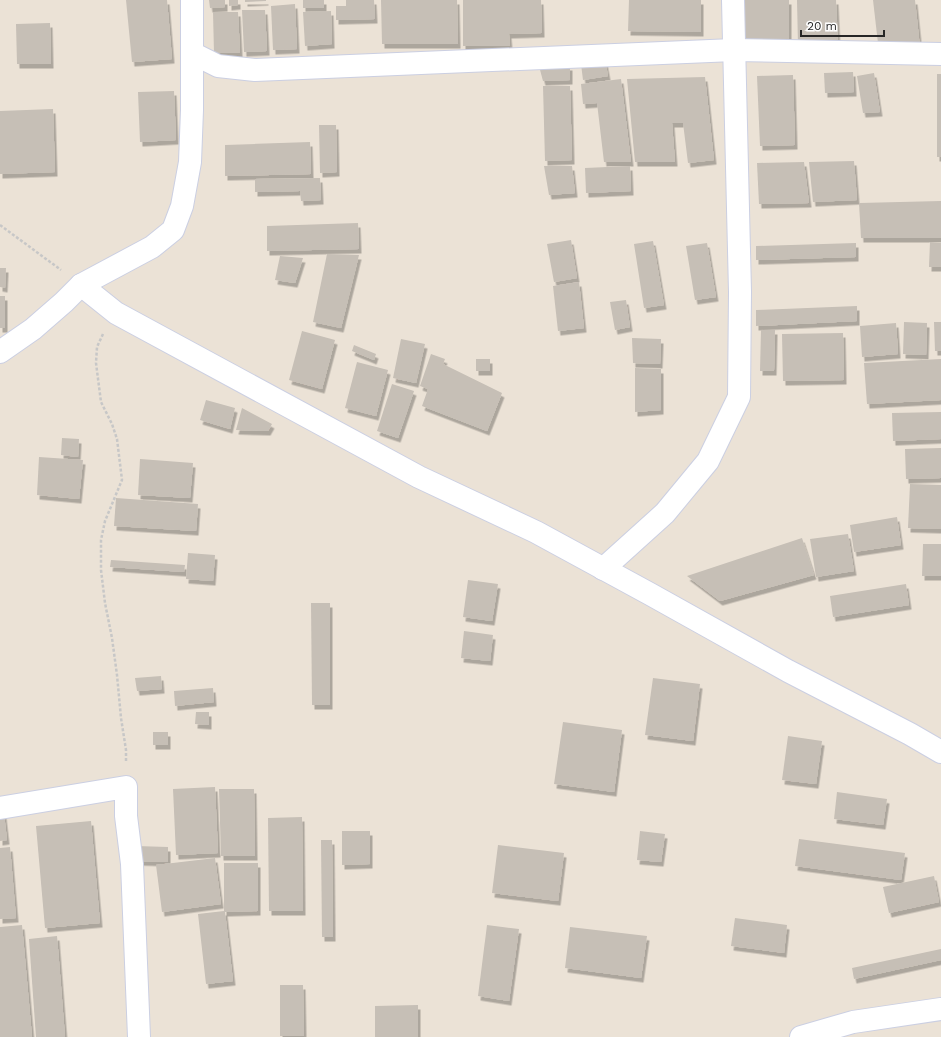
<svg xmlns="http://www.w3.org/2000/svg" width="941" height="1037" font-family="'Work Sans',sans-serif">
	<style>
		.building { fill: #c6bfb6; filter: url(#shadow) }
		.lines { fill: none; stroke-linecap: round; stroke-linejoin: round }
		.street-casing { stroke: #cbcfe2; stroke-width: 24 }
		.path { stroke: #c7c7c7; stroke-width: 2.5; stroke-dasharray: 3 2; stroke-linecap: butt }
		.street { stroke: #fff; stroke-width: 22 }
	</style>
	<defs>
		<filter id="shadow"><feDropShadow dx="2.5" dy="4.5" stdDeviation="0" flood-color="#0004"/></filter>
	</defs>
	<rect width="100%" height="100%" fill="#ebe2d6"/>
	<g class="building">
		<polygon points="126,0 167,0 172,59 132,62"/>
		<polygon points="209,0 225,0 225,7 210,8"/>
		<polygon points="229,0 238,0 238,5 229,6"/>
		<polygon points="245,0 266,0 266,1 245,2"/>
		<rect x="303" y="0" width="21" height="8"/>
		<polygon points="346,0 374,0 375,19 336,20 336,6 346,6"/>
		<polygon points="381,0 457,0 458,44 382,44"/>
		<polygon points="463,0 541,0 542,33 509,34 510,46 463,46"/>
		<polygon points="629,0 701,0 701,32 628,31"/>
		<rect x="745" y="0" width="44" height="49"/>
		<polygon points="797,0 836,0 838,44 798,46"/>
		<polygon points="873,0 915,0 920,48 879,52"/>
		<polygon points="295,4 297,49 273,50 271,6"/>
		<polygon points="242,10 265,10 267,51 244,52"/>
		<polygon points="331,11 332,44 305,46 303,12"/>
		<polygon points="213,12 238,12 240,53 214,53"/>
		<polygon points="50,23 51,64 17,64 16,24"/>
		<polygon points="605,60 608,76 583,80 581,64"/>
		<polygon points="539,66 570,66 570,80 543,81"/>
		<polygon points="853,72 854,92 825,93 824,73"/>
		<polygon points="874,73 880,112 863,113 857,76"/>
		<rect x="937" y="74" width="4" height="83"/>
		<polygon points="793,75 795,145 760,146 757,76"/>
		<polygon points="705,77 714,160 688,163 683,123 672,123 675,162 635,162 627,79"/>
		<polygon points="621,79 631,162 604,162 597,103 583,104 581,84"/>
		<polygon points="543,86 570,86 572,160 545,161"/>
		<polygon points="174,91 176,140 140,142 138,92"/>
		<polygon points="53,109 55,172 0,174 0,111"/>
		<polygon points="319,125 336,125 337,172 320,173"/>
		<polygon points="310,142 311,174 225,176 225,145"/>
		<polygon points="854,161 857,200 813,202 809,162"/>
		<polygon points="804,162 809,203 759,204 757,163"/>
		<polygon points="544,166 572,166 575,193 549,195"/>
		<polygon points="630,166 631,191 586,193 585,168"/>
		<polygon points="320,178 321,200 301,201 300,191 255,192 255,179"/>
		<polygon points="941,201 941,238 861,238 859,203"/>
		<polygon points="358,223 359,249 267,251 267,226"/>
		<polygon points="571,240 577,278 554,282 547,244"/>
		<polygon points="653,241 664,305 644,308 634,244"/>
		<polygon points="930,242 941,243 941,267 929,267"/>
		<polygon points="707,243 716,297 695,300 686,246"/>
		<polygon points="856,243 856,257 756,260 756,246"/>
		<polygon points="327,254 359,255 341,328 313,322"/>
		<polygon points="280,256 303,258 295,283 275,280"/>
		<polygon points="0,268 6,268 5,288 0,287"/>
		<polygon points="579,282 584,328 558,331 553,286"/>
		<rect x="0" y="296" width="5" height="32"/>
		<polygon points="626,300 630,327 615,330 610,302"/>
		<polygon points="857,306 857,321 756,326 756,310"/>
		<polygon points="904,322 927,323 926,355 903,354"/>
		<polygon points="934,322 941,322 941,351 935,351"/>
		<polygon points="896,323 898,354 862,357 860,326"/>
		<polygon points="761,330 775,330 774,371 760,371"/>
		<polygon points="302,331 335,340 322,389 289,380"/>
		<polygon points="843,333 844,380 783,381 782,334"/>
		<polygon points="632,338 661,339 660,364 633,363"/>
		<polygon points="401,339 425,344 416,383 393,378"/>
		<polygon points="354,345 376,354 374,360 352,351"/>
		<polygon points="431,354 445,359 443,364 502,393 487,431 422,406 428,389 420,386"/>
		<rect x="476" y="359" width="14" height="12"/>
		<polygon points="941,359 941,400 867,404 864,363"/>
		<polygon points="357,362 388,370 376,416 345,408"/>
		<polygon points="635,368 661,369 661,410 635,412"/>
		<polygon points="392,384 414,391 398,438 377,431"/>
		<polygon points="206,400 235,408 230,429 200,420"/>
		<polygon points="242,408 272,424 268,431 236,430"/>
		<polygon points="941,412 941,439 893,441 892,413"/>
		<polygon points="62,438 79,439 78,457 61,455"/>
		<polygon points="941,448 941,478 906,479 905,449"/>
		<polygon points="39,457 83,460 79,499 37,495"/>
		<polygon points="140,459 193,463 190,498 138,495"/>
		<polygon points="910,484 941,485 941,529 908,528"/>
		<polygon points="116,498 198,504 196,531 114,526"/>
		<polygon points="897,517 901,545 854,552 850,525"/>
		<polygon points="848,534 854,571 816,577 810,539"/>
		<polygon points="802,538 814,575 720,601 687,576"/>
		<polygon points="923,544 941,544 941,576 922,576"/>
		<polygon points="188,553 215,555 213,581 186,579"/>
		<polygon points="111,560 185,565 184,572 110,567"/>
		<polygon points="468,580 498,584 492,621 463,617"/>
		<polygon points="906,584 909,605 833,617 830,596"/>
		<polygon points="311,603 330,603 330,705 312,705"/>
		<polygon points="464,631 493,635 490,661 461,658"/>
		<polygon points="161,676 162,689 137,691 135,678"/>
		<polygon points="653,678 700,684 693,741 645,735"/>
		<polygon points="213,688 214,702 175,706 174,691"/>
		<polygon points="196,712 209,712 209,725 195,724"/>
		<polygon points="563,722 622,730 614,792 554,784"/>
		<rect x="153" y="732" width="15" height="13"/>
		<polygon points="788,736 822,741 816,784 782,780"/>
		<polygon points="215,787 218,853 176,855 173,789"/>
		<polygon points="219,789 254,789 255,856 221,856"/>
		<polygon points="837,792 887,799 883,825 834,819"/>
		<polygon points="4,814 7,840 0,841 0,815"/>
		<polygon points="302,817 303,911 269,911 268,818"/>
		<polygon points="91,821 100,923 45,928 36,826"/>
		<polygon points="342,831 370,831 370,864 342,865"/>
		<polygon points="640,831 665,834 661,862 637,860"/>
		<polygon points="799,839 905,853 901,880 795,866"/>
		<polygon points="321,840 332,840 333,937 322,937"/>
		<polygon points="498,845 564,853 558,901 492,893"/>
		<polygon points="136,846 168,847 168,862 135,861"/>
		<polygon points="10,847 16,918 0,919 0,848"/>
		<polygon points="215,858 221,904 162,912 156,865"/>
		<polygon points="224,863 258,863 258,911 225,912 233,981 206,984 198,914 224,911"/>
		<polygon points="934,876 939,902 889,913 883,887"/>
		<polygon points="735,918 787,925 784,953 731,946"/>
		<polygon points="22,925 32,1037 0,1037 0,927"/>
		<polygon points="487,925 519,929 509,1001 478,996"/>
		<polygon points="570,927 647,936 641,978 565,968"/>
		<polygon points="57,936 65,1037 36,1037 29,939"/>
		<polygon points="941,949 941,960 854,979 852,968"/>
		<polygon points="280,985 303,985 304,1036 280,1036"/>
		<polygon points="418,1005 418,1037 375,1037 375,1006"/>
	</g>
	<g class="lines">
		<g class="street-casing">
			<g id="street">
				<polyline points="192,53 218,66 255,70 734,50 941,54"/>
				<polyline points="81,285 116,313 419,477 536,532 650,594 788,671 910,734 941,752"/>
				<polyline points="0,352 33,329 64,302 81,285 152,247 173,230 182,206 190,162 192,110 192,0"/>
				<polyline points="603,569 665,513 708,461 739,397 740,292 733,0"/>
				<polyline points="0,808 126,787 126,816 132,864 139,1037"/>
				<polyline points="801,1037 853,1022 941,1009"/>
			</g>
		</g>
		<g class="path">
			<polyline points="0,225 61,270"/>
			<polyline points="103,334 97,347 96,363 101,402 112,424 117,439 122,480 105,521 101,540 101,570 105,603 112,638 117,675 121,718 126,750 126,762"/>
		</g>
		<use href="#street" class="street"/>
	</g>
	<path d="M801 30v6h83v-6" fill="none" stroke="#262626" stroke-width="2"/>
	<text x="807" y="30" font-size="12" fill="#262626" stroke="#ffffff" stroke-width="3" paint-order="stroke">20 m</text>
</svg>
